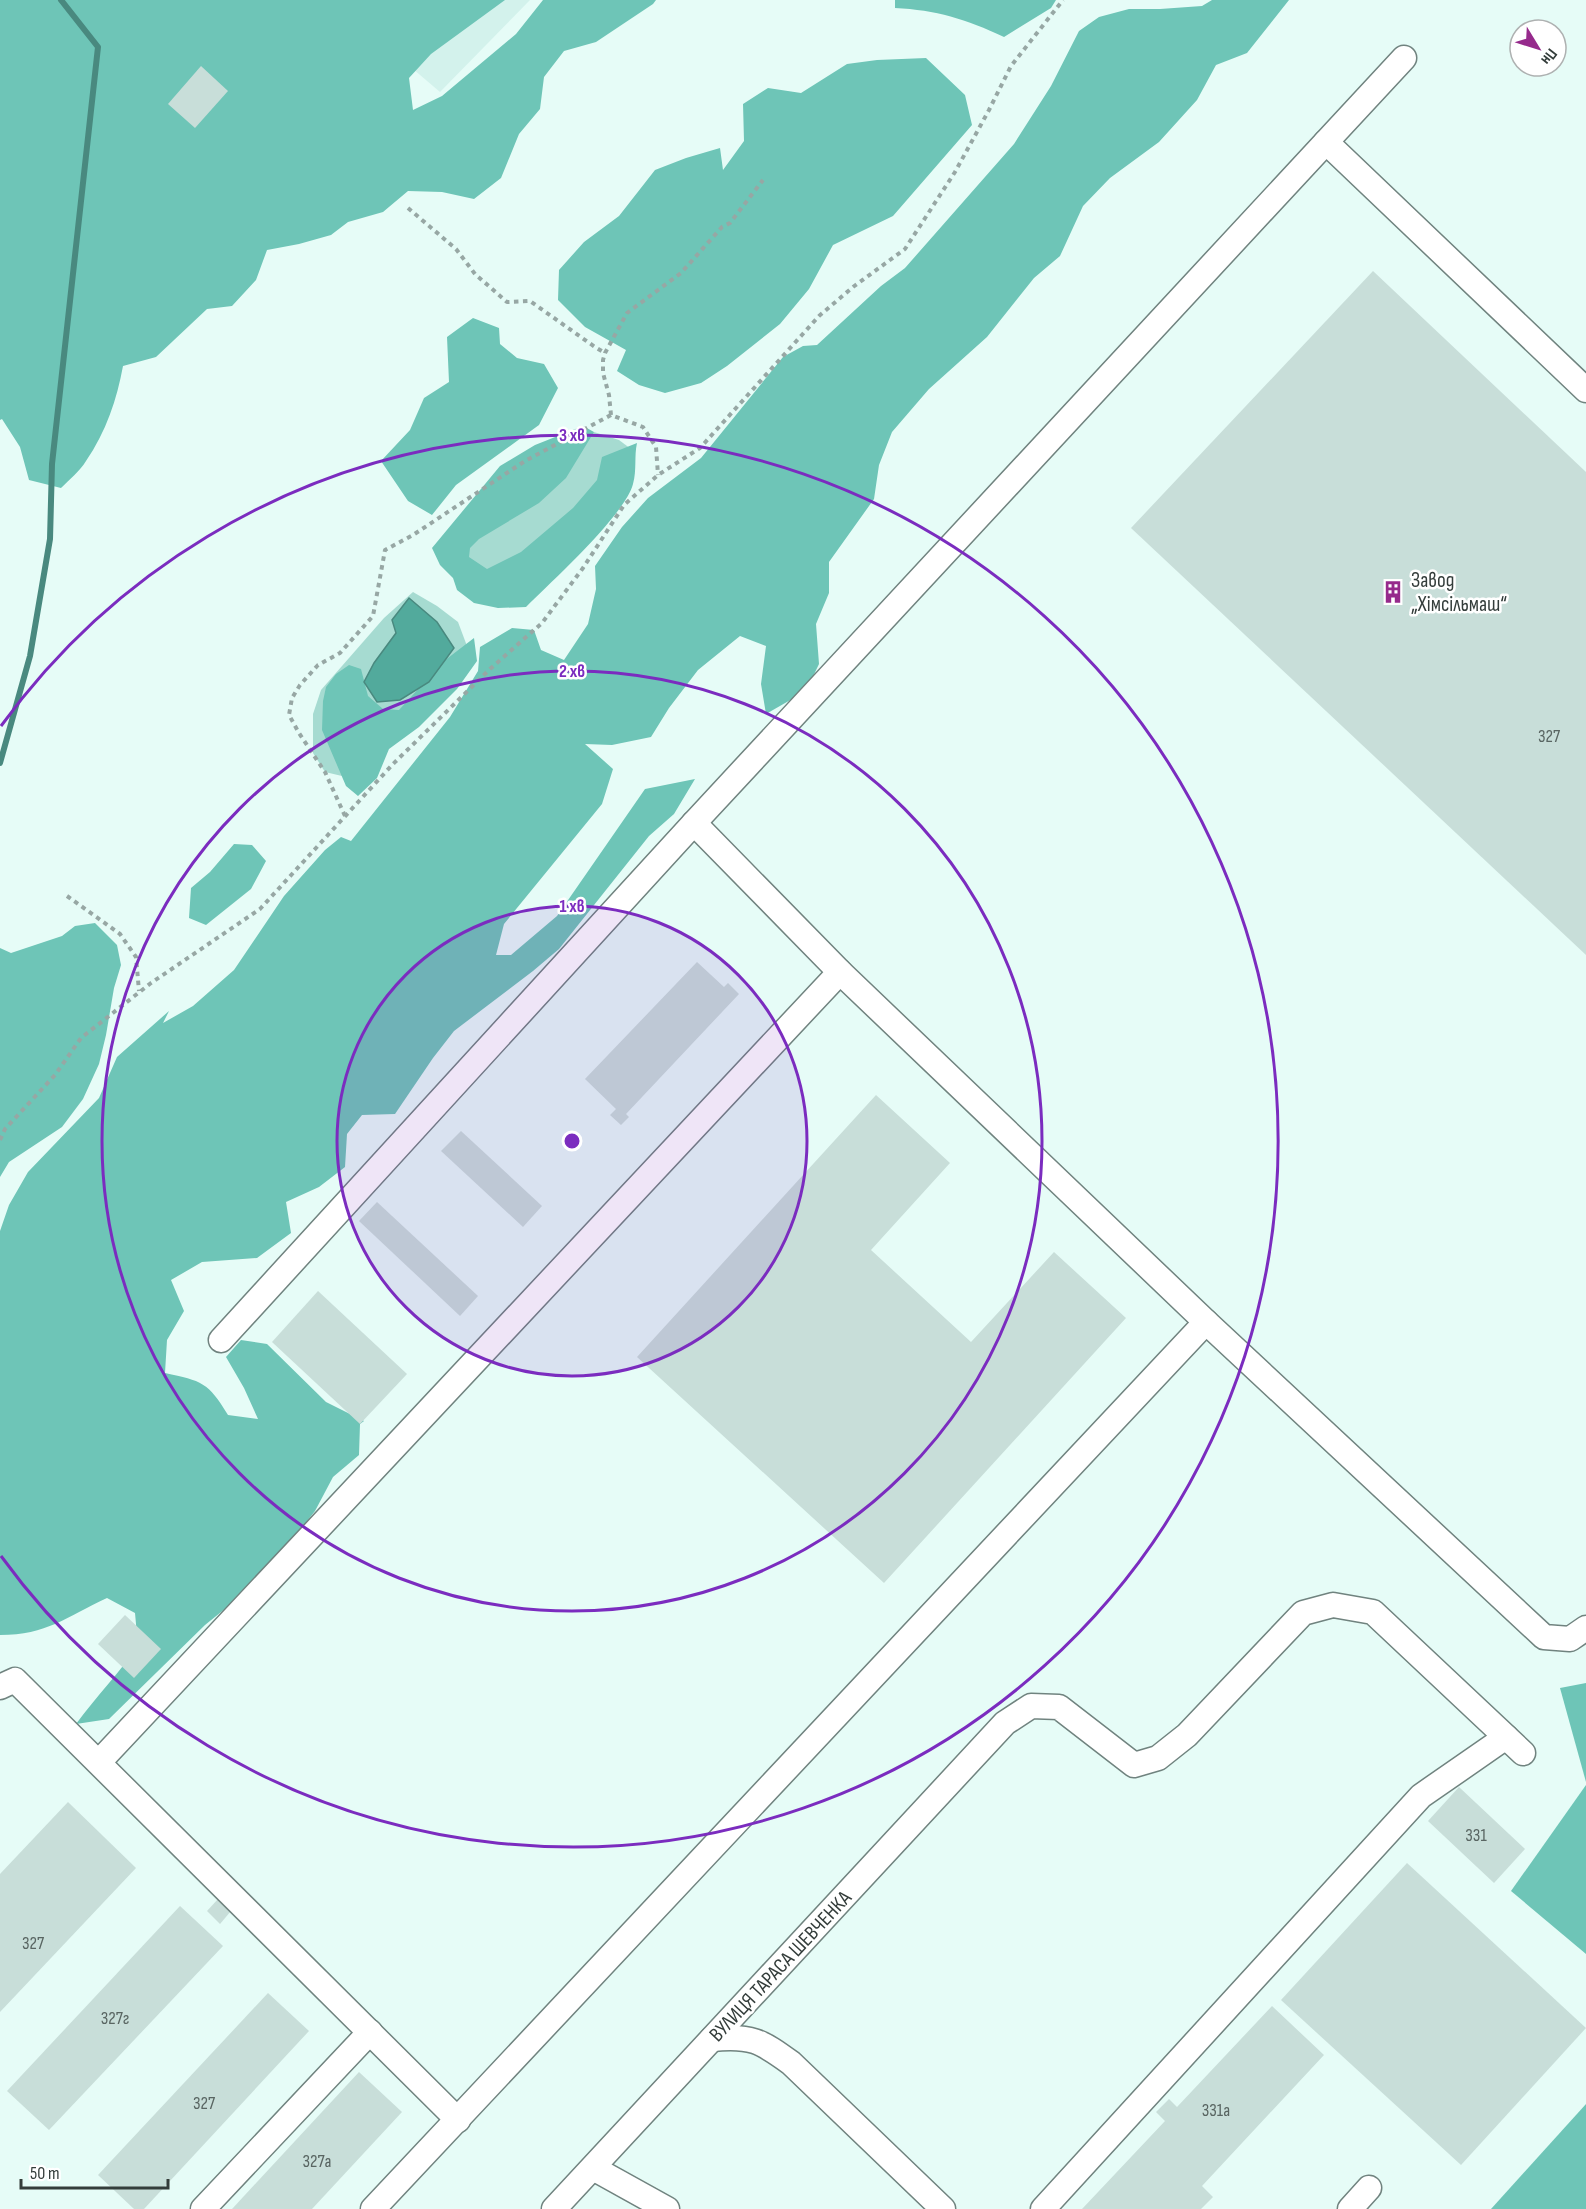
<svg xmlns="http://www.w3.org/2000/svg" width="1586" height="2209" font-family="'Sofia Sans Condensed',sans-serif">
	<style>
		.built { fill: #d3f2ec }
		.green { fill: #a6dbd1 }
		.forest { fill: #6ec5b7 }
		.water { fill: #52aa9c; stroke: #49897f; stroke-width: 1.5 }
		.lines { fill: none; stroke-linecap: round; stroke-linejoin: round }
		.stream { stroke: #49897f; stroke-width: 6 }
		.building { fill: #c8ded9 }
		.minor-casing { stroke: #70837f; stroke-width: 27 }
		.path { stroke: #97a7a4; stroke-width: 4; stroke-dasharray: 4.5 4.5; stroke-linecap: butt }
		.minor { stroke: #fff; stroke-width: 24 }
		.ring { fill: none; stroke: #7b2cbf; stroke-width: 3 }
		.labels { text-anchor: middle; stroke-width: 5; stroke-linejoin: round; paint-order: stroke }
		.number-label { font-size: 18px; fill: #596562 }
		.poi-label { font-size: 21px; fill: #343d3b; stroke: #fff; text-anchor: start }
		.street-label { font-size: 21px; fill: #343d3b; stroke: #fff }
		.centre { fill: #7b2cbf; stroke: #fff; stroke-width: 3 }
		.ring-label { font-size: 18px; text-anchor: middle; font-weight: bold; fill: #7b2cbf; stroke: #fff; stroke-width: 5; stroke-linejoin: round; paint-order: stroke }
	</style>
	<rect width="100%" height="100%" fill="#e6fcf7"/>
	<polygon class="built" points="332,0 530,0 440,92"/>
	<g class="green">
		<polygon points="594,432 619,440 635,452 474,603 460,525 576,439"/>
		<polygon points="413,592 437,606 458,622 467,646 361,767 342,776 325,772 313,753 313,714 321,690 384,618"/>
	</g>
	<g class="forest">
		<path d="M0,0H505L431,54L409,78L413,110L442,96L516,34L543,0H656L653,4L596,42L564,51L544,77L540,109L519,134L501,178L474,199L442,192L408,191L383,212L348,222L331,235L299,244L267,250L256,280L232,306L207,309L156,357L123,366C117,399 106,432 86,461C80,471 69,480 61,488L29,480L20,447L2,419L0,420Z"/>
		<path d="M895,0H1056L1051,8L1004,37C966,19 936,10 895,8Z"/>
		<path d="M1212,0H1289L1247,53L1216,65L1197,100L1159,142L1110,178L1083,206L1060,256L1034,278L987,337L929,389L892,432L879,465L874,499L829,562V593L816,624L819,664L806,691L766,714L761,684L766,646L740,636L698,670L669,708L651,737L612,745L585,744L613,769L602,804L504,924L496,955H511L557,916L645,789L695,779L674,814L649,836L559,949L533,971L454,1031L433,1058L395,1114L362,1115L347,1134L345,1167L319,1187L286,1202L291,1233L257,1258L202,1262L171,1280L184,1311L167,1340L165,1373C202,1381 208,1382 228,1415L258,1419L244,1388L226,1357L241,1340L267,1344L326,1402L364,1421L360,1424L359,1455L333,1477L315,1511L273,1564L231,1604L205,1625L109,1719L76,1724C96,1697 119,1673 138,1646L135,1613L107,1598C66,1617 47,1635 0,1635V1231L9,1205L28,1172L99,1098L117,1057L169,1011L163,1023L193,1006L234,970L284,896L325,850L341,837L351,841L450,717L478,671L480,647L512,628L534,630L541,650L564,660L588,624L596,589L595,566L622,527L648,498L701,458L783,357L803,346L817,345L881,286L905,268L1014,144L1051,86L1079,31L1099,17L1129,9H1160L1202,6Z"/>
		<polygon points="926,58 965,95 972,125 893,216 833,245 809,289 780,324 727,366 701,383 665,393 639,385 617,371 626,350 585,327 558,300 559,270 584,242 619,216 655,170 686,158 720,148 723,170 744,141 743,104 768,88 801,93 847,64 877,60"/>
		<polygon points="473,318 499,328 500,344 517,358 544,364 558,388 539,425 456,485 432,515 408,501 381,461 410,430 424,398 449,382 447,337"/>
		<path d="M583,426L594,432L566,478L539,503L479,539L470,548L469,557L487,569L521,552L573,508L597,480L602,457L637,443C634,456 637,470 633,484C625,515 551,582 526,607L498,608L474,603L457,590L453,578L440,565L432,548L500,466L535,445Z"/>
		<polygon points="474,638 477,661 457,689 419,727 389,749 377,778 358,796 346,786 322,730 323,701 326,687 336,674 349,665 361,669 368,696 383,709 399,710 444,661"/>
		<polygon points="234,844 252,845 266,861 251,889 206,925 189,918 191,888 210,872"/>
		<polygon points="95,923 117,945 121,965 114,988 106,1035 99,1064 83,1099 62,1127 9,1162 0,1177 0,948 11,953 62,936 75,926"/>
		<polygon points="1586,1683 1586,1782 1560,1688"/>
		<polygon points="1586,1785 1586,1954 1511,1891"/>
		<polygon points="1586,2104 1586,2209 1491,2209"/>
	</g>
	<polygon class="water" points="409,598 437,622 454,648 429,682 400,700 377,702 364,682 374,663 396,633 392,620"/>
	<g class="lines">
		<polyline class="stream" points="0,763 30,656 50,539 52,464 98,47 61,0"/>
	</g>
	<g class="building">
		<polygon points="201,66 228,91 195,128 168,104"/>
		<polygon points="1373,271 1586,472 1586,955 1131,528"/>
		<polygon points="697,962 724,987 728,983 739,994 626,1114 629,1117 621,1125 610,1115 616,1109 585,1079"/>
		<polygon points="876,1095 950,1163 871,1250 971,1342 1054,1252 1126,1318 884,1583 637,1357"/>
		<polygon points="461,1131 542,1206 523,1227 441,1151"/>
		<polygon points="377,1202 478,1296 460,1316 359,1221"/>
		<polygon points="318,1291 407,1374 360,1424 272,1342"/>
		<polygon points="125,1615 161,1649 134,1678 98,1644"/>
		<polygon points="1459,1787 1525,1849 1494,1883 1428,1821"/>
		<polygon points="68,1802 136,1868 0,2012 0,1874"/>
		<polygon points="1407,1863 1586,2028 1461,2165 1281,2000"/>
		<polygon points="218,1899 231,1911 220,1924 207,1911"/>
		<polygon points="180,1906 223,1946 49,2130 7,2091"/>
		<polygon points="268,1993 309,2031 144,2209 134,2209 98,2175"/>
		<polygon points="1272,2006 1324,2055 1202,2186 1213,2197 1201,2209 1082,2209 1165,2121 1156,2112 1169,2099 1177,2107"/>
		<polygon points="359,2072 402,2112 312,2209 232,2209"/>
	</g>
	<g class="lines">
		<g class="minor-casing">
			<g id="minor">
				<polyline points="1326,142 1586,390"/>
				<polyline points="694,823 840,972 1206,1322 1544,1637 1570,1639 1586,1628"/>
				<polyline points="221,1340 694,823 1404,58"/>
				<polyline points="0,1687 15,1680 458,2120"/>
				<polyline points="99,1762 840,972"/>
				<path d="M712,2039C751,2035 761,2041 791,2063L943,2209"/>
				<polyline points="593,2168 667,2209"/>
				<polyline points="203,2209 370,2032"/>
				<polyline points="373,2209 1206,1322"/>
				<polyline points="554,2209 1005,1723 1031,1706 1059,1707 1134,1765 1158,1758 1187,1735 1303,1613 1333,1605 1373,1612 1523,1753"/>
				<polyline points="1043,2209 1421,1796 1506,1737"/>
				<polyline points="1350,2209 1369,2188"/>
			</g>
		</g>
		<g class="path">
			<polyline points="408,208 456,249 475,274 507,302 530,301 595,347 605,353"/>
			<polyline points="611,415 609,395 603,373 603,360 605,353 627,313 681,273 722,227 730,223 763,180"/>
			<polyline points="345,816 325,772 299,733 289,715 292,698 300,685 318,665 340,653 373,616 385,550 413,535 525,461 611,415 643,427 656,447 658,475"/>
			<polyline points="67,896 120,934 136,957 139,991"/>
			<polyline points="0,1140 5,1129 55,1075 81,1038 151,983 260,909 393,764 490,669 542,623 583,568 624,505 658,475 700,448 819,316 853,287 905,249 955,172 989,110 1011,66 1063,0"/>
		</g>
		<use href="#minor" class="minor"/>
	</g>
	<circle cx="572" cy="1141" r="235" fill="#7b2cbf" fill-opacity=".12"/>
	<g class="ring">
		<circle cx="572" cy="1141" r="235"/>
		<circle cx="572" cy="1141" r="470"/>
		<path d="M1 726A706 706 0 1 1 1 1556"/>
	</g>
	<defs>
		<g id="building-bare" transform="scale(1.8)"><path d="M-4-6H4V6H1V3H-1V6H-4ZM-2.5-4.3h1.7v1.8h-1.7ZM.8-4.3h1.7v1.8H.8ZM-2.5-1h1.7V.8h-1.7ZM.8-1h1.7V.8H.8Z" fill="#962a8c" stroke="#fff" stroke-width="2.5" paint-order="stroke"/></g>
	</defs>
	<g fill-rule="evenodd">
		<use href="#building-bare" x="1393" y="592"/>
	</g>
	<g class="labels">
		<g class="number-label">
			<text x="1549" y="742">327</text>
			<text x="1476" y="1841">331</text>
			<text x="33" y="1949">327</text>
			<text x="115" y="2024">327г</text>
			<text x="204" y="2109">327</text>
			<text x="1216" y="2116">331а</text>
			<text x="317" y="2167">327а</text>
		</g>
		<g class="poi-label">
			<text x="1411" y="587">Завод<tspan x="1411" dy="24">„Хімсільмаш“</tspan></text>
		</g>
		<g class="street-label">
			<text transform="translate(780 1966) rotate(-47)" y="7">ВУЛИЦЯ ТАРАСА ШЕВЧЕНКА</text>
		</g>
	</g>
	<circle cx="572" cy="1141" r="9" class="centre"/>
	<g class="ring-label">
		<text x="572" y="441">3 хв</text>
		<text x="572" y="677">2 хв</text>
		<text x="572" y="912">1 хв</text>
	</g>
	<g transform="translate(1538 48) rotate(128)"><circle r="28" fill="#ffffff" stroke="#aeb1b1" stroke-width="1.5"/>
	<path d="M0-4.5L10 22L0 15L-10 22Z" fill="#962a8c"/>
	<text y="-9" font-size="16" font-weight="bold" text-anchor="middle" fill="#343d3b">Пн</text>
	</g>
	<path d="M21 2179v9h147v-9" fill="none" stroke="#343d3b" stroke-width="3"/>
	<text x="30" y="2179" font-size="18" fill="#343d3b" stroke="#ffffff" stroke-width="4.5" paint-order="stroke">50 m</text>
</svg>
